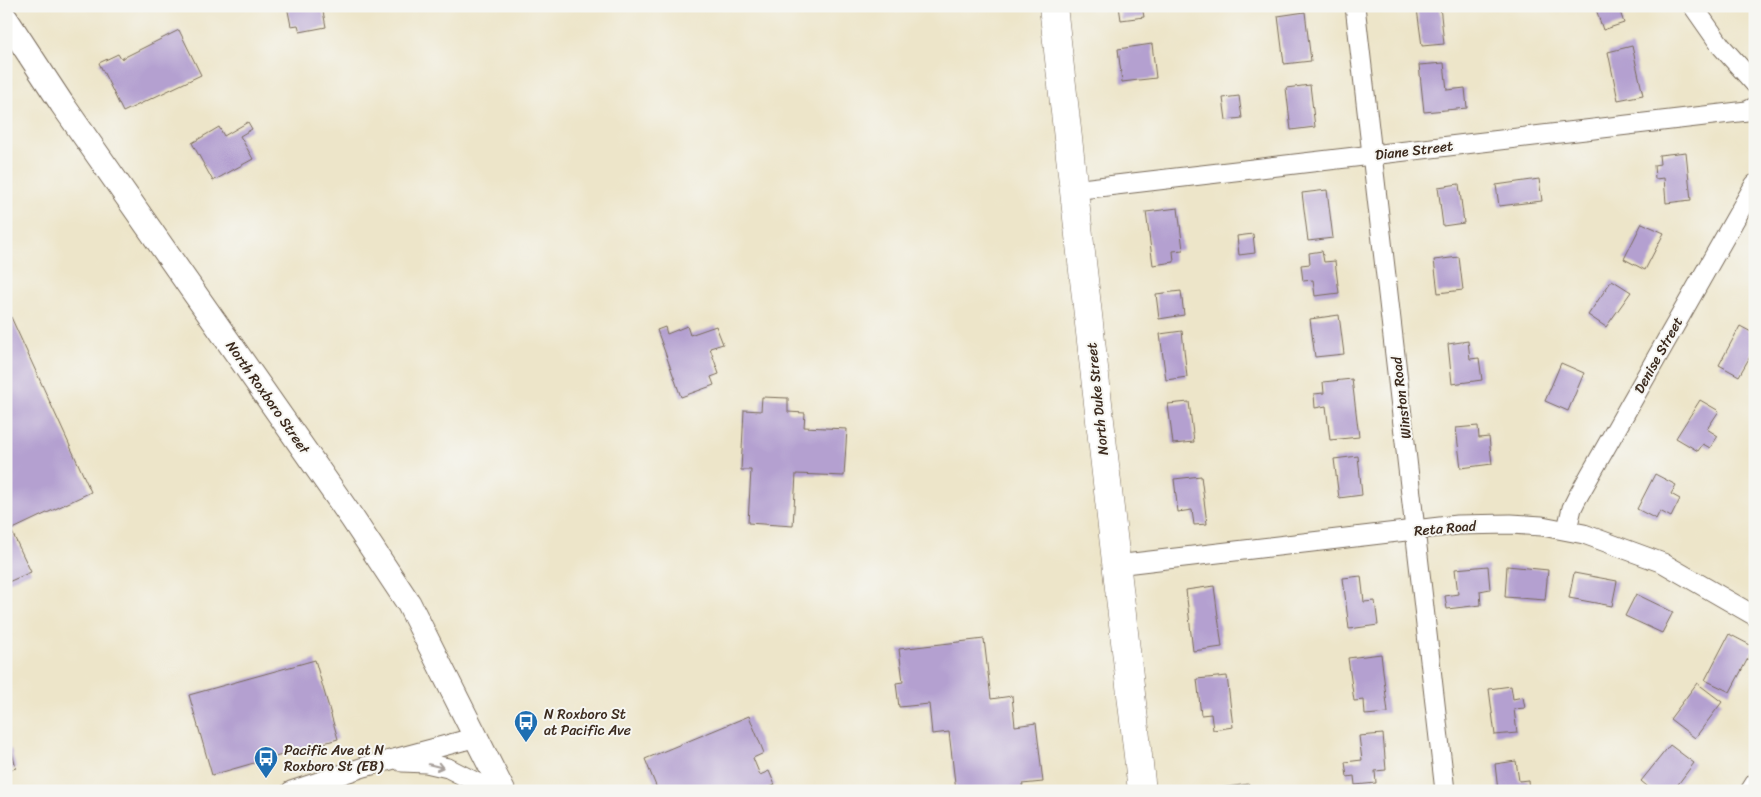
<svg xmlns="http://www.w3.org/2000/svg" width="1761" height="797" font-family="Sriracha,sans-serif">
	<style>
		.building { fill: #b4a0d0 }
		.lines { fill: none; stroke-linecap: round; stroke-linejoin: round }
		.minor-casing { stroke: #796b5a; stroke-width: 21 }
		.major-casing { stroke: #796b5a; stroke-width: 26 }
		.highway-casing { stroke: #796b5a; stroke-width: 29 }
		.minor { stroke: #fff; stroke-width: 19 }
		.major { stroke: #fff; stroke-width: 24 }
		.highway { stroke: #fff; stroke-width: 28 }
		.oneway { stroke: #a79f9a }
		.labels { text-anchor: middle; stroke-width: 4; stroke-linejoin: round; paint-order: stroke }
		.street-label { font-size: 14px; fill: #3b2a1e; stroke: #f6f6f2 }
		.poi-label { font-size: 14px; fill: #3b2a1e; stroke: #f6f6f2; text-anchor: start }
	</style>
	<rect width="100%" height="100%" fill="#f6f6f2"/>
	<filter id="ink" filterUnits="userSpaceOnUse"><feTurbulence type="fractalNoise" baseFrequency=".02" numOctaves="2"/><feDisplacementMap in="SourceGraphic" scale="10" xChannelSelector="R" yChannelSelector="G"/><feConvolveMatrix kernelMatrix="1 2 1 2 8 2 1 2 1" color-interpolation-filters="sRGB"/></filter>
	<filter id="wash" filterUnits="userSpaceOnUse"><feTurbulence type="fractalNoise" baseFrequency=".0096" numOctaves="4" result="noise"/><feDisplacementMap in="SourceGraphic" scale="20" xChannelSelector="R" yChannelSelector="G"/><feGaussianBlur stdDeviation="1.12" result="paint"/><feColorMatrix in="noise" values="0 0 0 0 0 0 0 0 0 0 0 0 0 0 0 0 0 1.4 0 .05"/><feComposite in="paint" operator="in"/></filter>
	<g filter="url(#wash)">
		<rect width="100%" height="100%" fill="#ede5c9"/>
		<g id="blocks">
			<g class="building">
				<polygon points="287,6 322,6 326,27 300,32 298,25 291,26"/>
				<polygon points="829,6 841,6 842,8 830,10"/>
				<polygon points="1119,6 1142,6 1144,17 1121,20"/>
				<polygon points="1440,6 1444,44 1422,46 1417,9"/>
				<polygon points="1595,6 1618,6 1624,23 1603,30"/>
				<polygon points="1305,12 1311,61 1284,64 1278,16"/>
				<polygon points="179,30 201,75 123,112 99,63 118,54 121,59"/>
				<polygon points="1152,44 1156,78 1122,82 1118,49"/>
				<polygon points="1632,46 1643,95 1618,100 1608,52"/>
				<polygon points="1444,63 1447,90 1465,88 1467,108 1424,112 1419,65"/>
				<polygon points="1310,85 1315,127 1291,130 1286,88"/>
				<polygon points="1239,96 1242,118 1226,120 1223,98"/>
				<polygon points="248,122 252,129 240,136 253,159 213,181 192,143 219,127 224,136"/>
				<polygon points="1686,152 1691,200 1666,203 1664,178 1655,179 1654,165 1660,164 1659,155"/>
				<polygon points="1539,179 1542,201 1499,206 1496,185"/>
				<polygon points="1459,184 1464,223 1443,226 1438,187"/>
				<polygon points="1327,190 1333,238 1308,241 1302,193"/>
				<polygon points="1178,208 1183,250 1173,251 1174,262 1153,265 1146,212"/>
				<polygon points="1642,223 1664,233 1645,270 1624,259"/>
				<polygon points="1253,234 1255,253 1239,255 1237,236"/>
				<polygon points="1322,251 1324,262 1335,261 1339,293 1315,296 1313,280 1303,281 1301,265 1310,264 1309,253"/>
				<polygon points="1459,257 1463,290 1438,293 1434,260"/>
				<polygon points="1612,280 1631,292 1606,327 1588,315"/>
				<polygon points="1181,291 1184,315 1159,319 1156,294"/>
				<polygon points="1339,315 1344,354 1315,357 1310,319"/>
				<polygon points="11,317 91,492 11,530 31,572 6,583 6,320"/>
				<polygon points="687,326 690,335 716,326 723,344 710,348 719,374 711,377 714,385 681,397 657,330 665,327 667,334"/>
				<polygon points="1740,326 1755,334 1755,348 1739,376 1719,365"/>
				<polygon points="1182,331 1187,377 1166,380 1160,334"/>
				<polygon points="1468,341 1470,359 1479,358 1482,380 1452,384 1448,344"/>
				<polygon points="1561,363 1584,373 1568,411 1545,401"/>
				<polygon points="1352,379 1359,437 1330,440 1326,406 1315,408 1314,394 1324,393 1323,382"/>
				<polygon points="762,397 788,398 788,412 805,413 804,427 847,429 844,476 796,474 793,526 748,523 751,470 741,470 744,410 761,411"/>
				<polygon points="1700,400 1719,411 1707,429 1718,436 1710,448 1703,444 1698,451 1676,438"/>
				<polygon points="1189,402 1194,442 1173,444 1168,404"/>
				<polygon points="1478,426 1479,438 1489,437 1492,464 1461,468 1456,428"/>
				<polygon points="1358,456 1362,495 1339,498 1334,459"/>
				<polygon points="1655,474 1676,485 1671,494 1680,499 1671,517 1660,511 1656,519 1637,509"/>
				<polygon points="1201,476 1207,524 1194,525 1192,510 1178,512 1174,479"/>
				<polygon points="1488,566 1490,589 1480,591 1481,605 1447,609 1445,596 1458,594 1455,569"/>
				<polygon points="1507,566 1548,570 1545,600 1505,597"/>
				<polygon points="1574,573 1617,581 1612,606 1569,598"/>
				<polygon points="1361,576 1364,602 1375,601 1378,625 1349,629 1343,578"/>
				<polygon points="1214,586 1222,647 1193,651 1186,590"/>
				<polygon points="1636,594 1673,612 1662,633 1625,616"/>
				<polygon points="1729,634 1754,647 1730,692 1705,680"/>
				<polygon points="984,639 991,699 1012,696 1015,726 1036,723 1043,782 1022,784 1023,791 956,791 949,732 932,734 929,704 899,707 896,683 903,682 899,649"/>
				<polygon points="1381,654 1388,713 1365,715 1364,700 1354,701 1348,658"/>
				<polygon points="315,660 338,739 212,775 189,695"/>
				<polygon points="1227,676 1233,727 1213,730 1211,714 1201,715 1197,679"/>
				<polygon points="1697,683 1722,702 1695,738 1670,719"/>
				<polygon points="1511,686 1513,699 1523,697 1525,708 1514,709 1517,733 1495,735 1489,689"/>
				<polygon points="749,716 764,753 753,758 760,775 769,771 775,785 767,788 768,791 658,791 645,759"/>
				<polygon points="1383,734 1386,770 1375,771 1376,783 1355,785 1354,776 1347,777 1345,762 1362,760 1359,736"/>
				<polygon points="1670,745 1694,763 1673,791 1653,791 1641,781"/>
				<polygon points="11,749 16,768 6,771 6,750"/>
				<polygon points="1516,761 1519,781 1528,780 1529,791 1498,791 1495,764"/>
				<polygon points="1249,784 1250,791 1212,791 1212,789"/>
			</g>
		</g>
	</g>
	<g filter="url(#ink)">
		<use href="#blocks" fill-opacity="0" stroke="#796b5a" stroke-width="1"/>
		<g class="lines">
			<g class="minor-casing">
				<g id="minor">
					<polyline points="1355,6 1445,791"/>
					<polyline points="1693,6 1721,46 1755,84"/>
					<polyline points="1073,190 1747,111 1755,107"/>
					<polyline points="1567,529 1572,508 1577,498 1755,184"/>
					<polyline points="1116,565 1457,525 1511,524 1542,526 1584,534 1663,563 1755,616"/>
					<polyline points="402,762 426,763 448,768 493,791"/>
					<polyline points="291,791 364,767 477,737"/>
					<polyline points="1750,791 1755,783"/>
				</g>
			</g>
			<g class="major-casing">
				<polyline id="major" points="6,19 62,104 352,518 409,604 503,791"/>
			</g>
			<g class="highway-casing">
				<polyline id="highway" points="1053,6 1142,791"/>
			</g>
			<use href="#minor" class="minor"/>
			<use href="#major" class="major"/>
			<use href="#highway" class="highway"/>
		</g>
		<defs><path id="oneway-shaft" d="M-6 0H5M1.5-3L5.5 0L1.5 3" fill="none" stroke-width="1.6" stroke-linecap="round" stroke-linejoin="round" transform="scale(1.25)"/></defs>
		<use class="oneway" href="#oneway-shaft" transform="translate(436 766) rotate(13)"/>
	</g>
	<defs>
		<g id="bus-pin" transform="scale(1.25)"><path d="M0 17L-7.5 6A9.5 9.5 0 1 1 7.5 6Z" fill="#1f6fb2" stroke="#f6f6f2"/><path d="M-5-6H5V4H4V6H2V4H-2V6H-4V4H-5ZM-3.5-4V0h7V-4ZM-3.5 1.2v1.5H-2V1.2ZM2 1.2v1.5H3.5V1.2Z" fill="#fff"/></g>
	</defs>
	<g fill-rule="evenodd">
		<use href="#bus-pin" x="526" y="722"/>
		<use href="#bus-pin" x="266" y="758"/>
	</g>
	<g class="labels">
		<g class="street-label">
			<text transform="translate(1414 150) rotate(-7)" y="5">Diane Street</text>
			<text transform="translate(1658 355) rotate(-61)" y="5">Denise Street</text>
			<text transform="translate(268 397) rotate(55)" y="5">North Roxboro Street</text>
			<text transform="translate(1401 398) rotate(-97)" y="5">Winston Road</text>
			<text transform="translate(1097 399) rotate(-96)" y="5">North Duke Street</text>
			<text transform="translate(1445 528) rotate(-5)" y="5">Reta Road</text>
		</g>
		<g class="poi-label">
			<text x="544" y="719">N Roxboro St<tspan x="544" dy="16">at Pacific Ave</tspan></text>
			<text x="284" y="755">Pacific Ave at N<tspan x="284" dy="16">Roxboro St (EB)</tspan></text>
		</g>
	</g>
	<rect width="1761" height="797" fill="none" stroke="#f6f6f2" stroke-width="25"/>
</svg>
